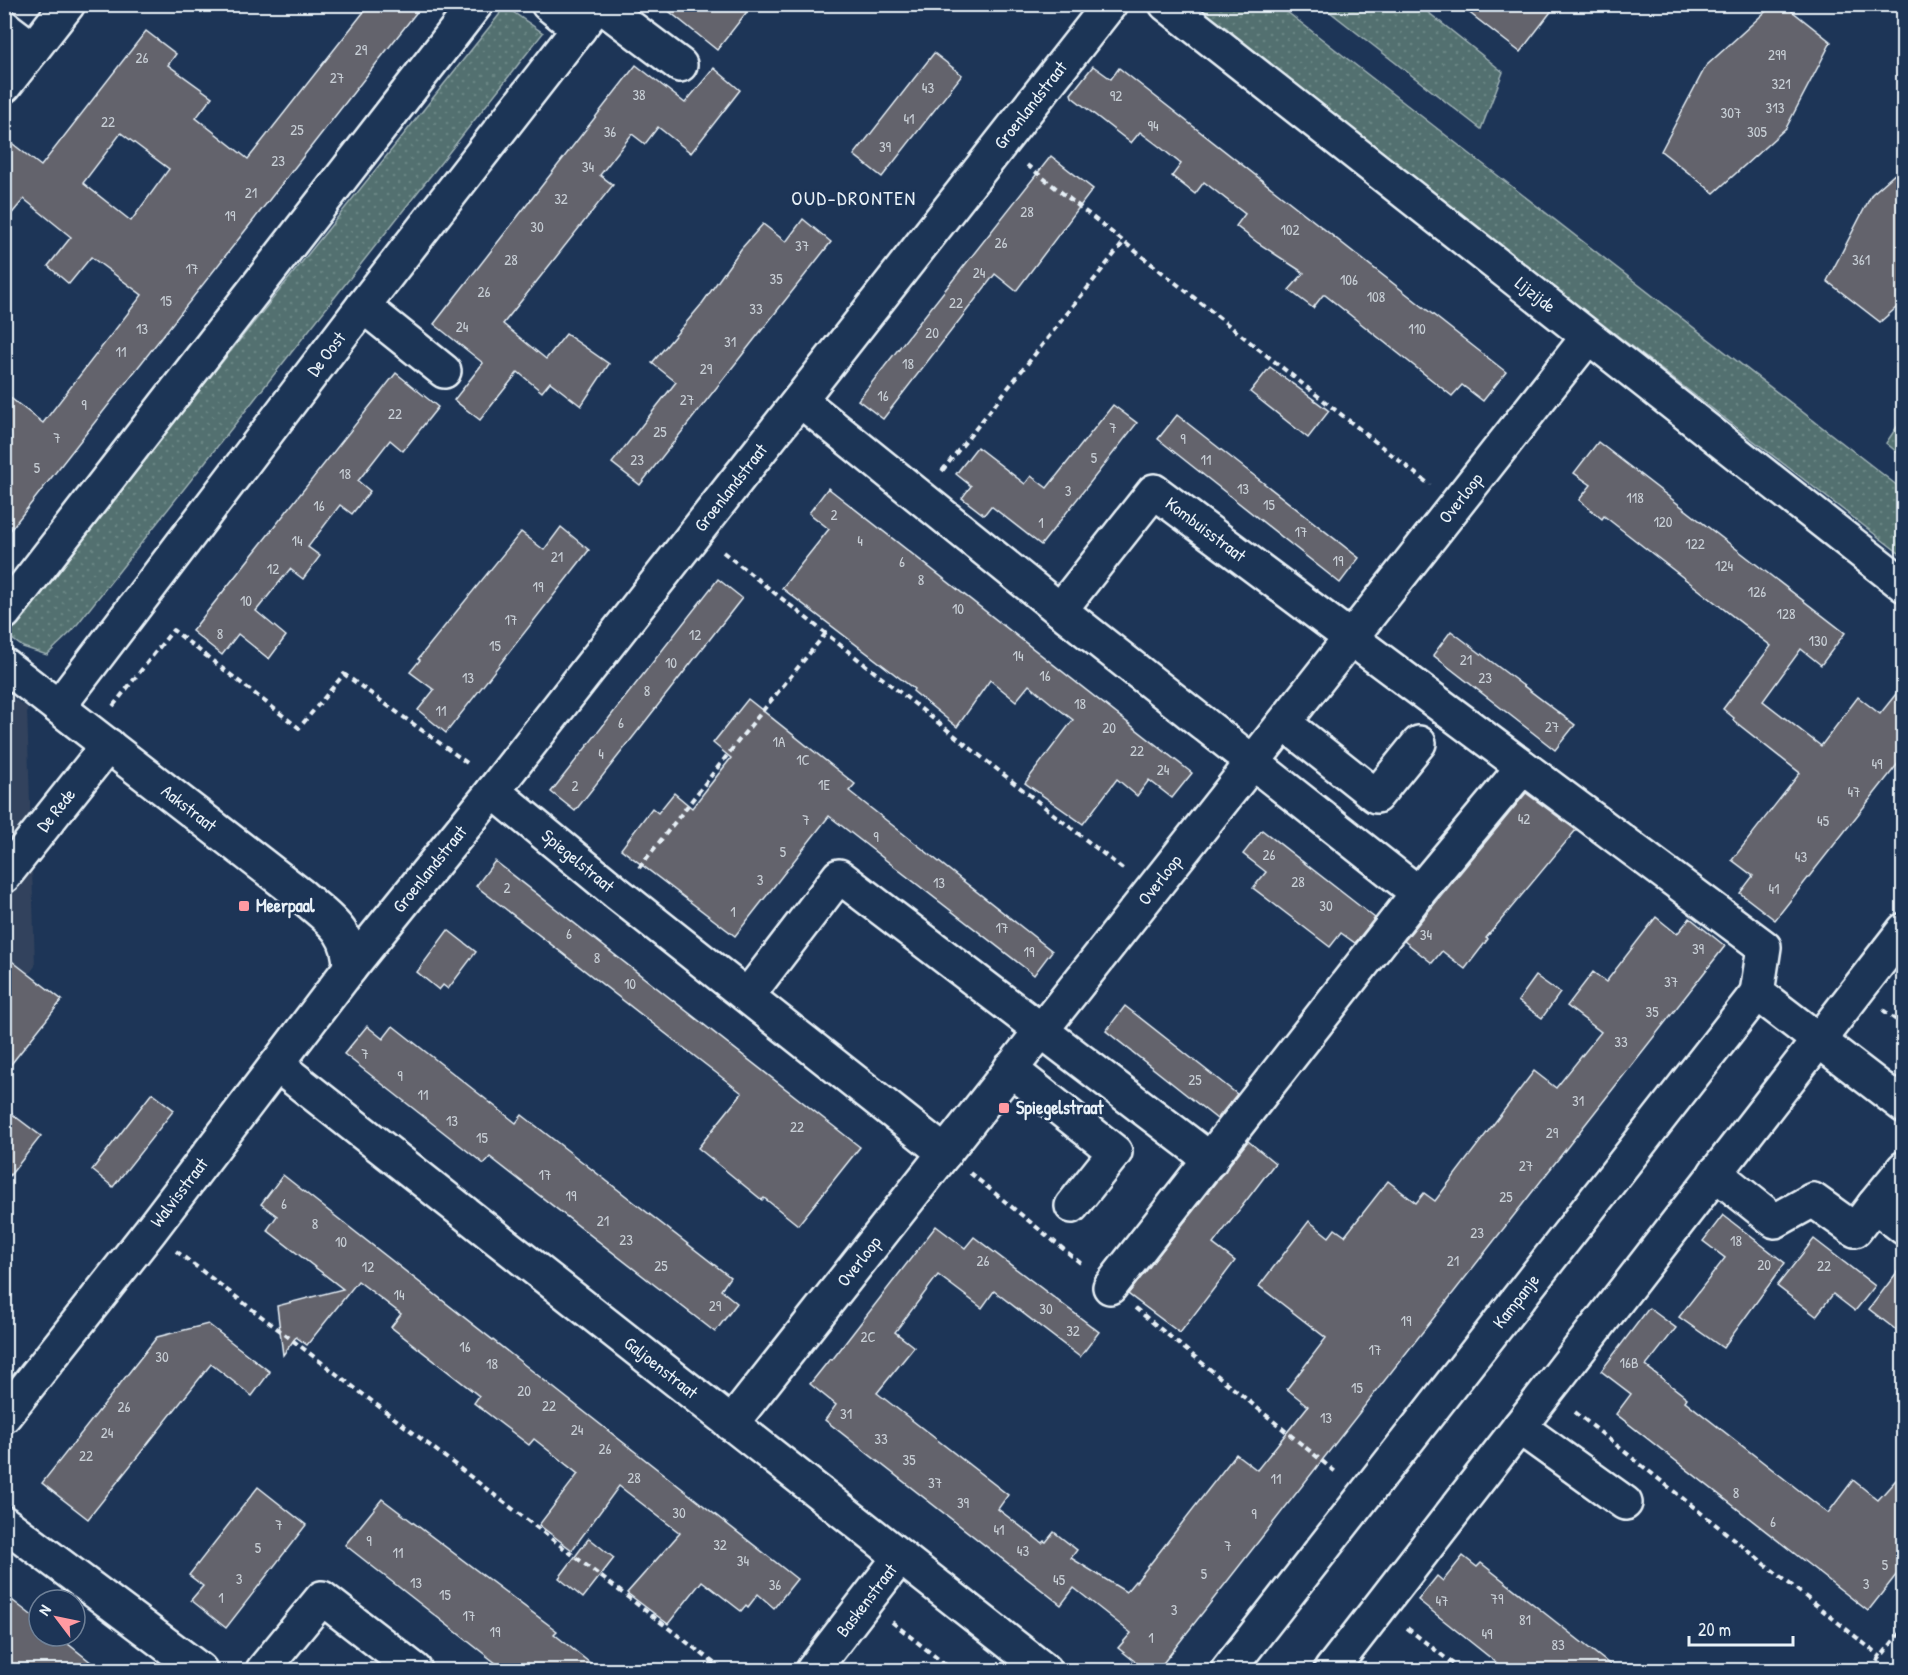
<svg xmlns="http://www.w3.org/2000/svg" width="1908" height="1675" font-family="'Patrick Hand',sans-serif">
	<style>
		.built { fill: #32435d }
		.grass { fill: url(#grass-dots); stroke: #9db0b4; stroke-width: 1.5 }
		.building { fill: #63636c; stroke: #e8f1f8; stroke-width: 1.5; fill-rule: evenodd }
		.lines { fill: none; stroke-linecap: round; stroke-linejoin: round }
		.minor-casing { stroke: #e8f1f8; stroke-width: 38 }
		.path { stroke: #e8f1f8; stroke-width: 4; stroke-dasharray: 6 4.5; stroke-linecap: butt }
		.minor { stroke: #1d3557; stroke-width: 33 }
		.poi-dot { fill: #ff9aa2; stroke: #1d3557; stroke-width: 2 }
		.labels { text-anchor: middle; stroke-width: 5; stroke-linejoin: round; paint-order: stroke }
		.number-label { font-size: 15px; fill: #c7ced5 }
		.street-label { font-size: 18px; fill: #e8f1f8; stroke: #1d3557 }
		.poi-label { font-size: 18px; font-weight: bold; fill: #e8f1f8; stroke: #1d3557; text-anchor: start }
		.neighbourhood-label { font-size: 20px; letter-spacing: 1.5px; fill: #e8f1f8; stroke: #1d3557 }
	</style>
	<defs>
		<pattern id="grass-dots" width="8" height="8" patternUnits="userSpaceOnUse" patternTransform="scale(1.5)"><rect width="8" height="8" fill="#52706f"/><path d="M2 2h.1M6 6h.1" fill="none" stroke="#6b8584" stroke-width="1.8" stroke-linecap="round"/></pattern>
	</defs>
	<rect width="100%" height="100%" fill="#1d3557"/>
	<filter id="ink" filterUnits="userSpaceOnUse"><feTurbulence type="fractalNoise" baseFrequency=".0167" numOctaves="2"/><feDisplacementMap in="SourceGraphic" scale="12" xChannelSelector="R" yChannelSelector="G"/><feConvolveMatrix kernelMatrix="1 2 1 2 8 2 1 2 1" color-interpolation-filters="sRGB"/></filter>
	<g filter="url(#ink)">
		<polygon class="built" points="5,692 27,708 35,966 5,1008"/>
		<g class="grass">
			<polygon points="503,5 543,33 72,631 47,655 23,647 8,636 22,613 499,15"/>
			<polygon points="1189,5 1278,5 1903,490 1903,556"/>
			<polygon points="1321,5 1419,5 1503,72 1481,129"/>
			<polygon points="1903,418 1903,457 1886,443"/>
		</g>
		<g class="building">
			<path d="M370,4H423L4,538V393L43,423L142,295L91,257L69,284L48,266L71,237L24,199L4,223V137L41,166L146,31L176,54L168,65L212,97L196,118L248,159ZM121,133L169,169L131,221L83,183Z"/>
			<polygon points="660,4 753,4 717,50"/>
			<polygon points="1458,4 1557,4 1520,52"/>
			<polygon points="1774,4 1783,4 1831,42 1786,128 1714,193 1661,151 1706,66"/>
			<polygon points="934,53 962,75 882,177 854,155"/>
			<polygon points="636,65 685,103 714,68 740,90 691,153 658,127 645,144 632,134 600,175 613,185 503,324 546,359 566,334 609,364 581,406 550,382 542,392 518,372 480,420 454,400 483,363 434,324"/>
			<polygon points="1093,66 1111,79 1119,68 1506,372 1483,401 1462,385 1452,396 1325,295 1323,295 1313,308 1289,290 1304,273 1258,243 1236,226 1245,214 1204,182 1195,194 1172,176 1181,164 1160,147 1140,132 1131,143 1072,97 1071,94"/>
			<polygon points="1051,156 1093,189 1016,291 995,274 883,419 858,400"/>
			<polygon points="1904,166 1904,301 1880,322 1827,281 1872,194"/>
			<polygon points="803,219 831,242 640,485 612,463 676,382 652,363 701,305 741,249 763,224 786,242"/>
			<polygon points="1270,367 1329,411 1308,438 1250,392"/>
			<polygon points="396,373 438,407 403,451 390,440 358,481 370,491 352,514 340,505 308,547 320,556 303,579 290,569 256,611 286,636 269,659 238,634 222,655 192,631"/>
			<polygon points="1113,405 1137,423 1041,545 991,506 984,515 962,498 971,486 956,474 977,447 1025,484 1031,476 1047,488"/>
			<polygon points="1177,415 1359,558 1340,583 1158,439"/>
			<polygon points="1598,442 1845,633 1821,665 1801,649 1763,701 1821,746 1858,697 1880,714 1904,684 1904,756 1775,920 1740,893 1753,876 1732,860 1800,773 1733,720 1734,718 1723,709 1771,646 1604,516 1602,519 1579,500 1591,485 1574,473"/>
			<polygon points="828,488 1192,773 1172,798 1149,780 1137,796 1117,779 1083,824 1025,783 1073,720 1051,703 1029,685 1016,701 990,680 957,727 913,691 914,689 782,588 829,529 809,513"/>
			<polygon points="561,527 589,550 446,733 418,710 434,690 410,672 420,660 418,659 521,532 544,550"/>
			<polygon points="718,579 742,598 575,811 551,792"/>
			<polygon points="1451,631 1575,725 1555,750 1433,655"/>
			<polygon points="748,699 855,784 849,791 1052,951 1034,975 829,816 735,936 621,849 652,808 658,813 674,793 692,808 731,758 713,743"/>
			<polygon points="1526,793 1576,830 1486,938 1488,939 1465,969 1442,951 1432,963 1404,941"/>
			<polygon points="1262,830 1375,918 1355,943 1341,933 1330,947 1253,888 1266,872 1243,854"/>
			<polygon points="495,861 860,1147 798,1225 768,1201 764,1198 762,1200 698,1148 742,1093 476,886"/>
			<polygon points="1656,917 1677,934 1690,918 1725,946 1157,1671 1147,1671 1118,1648 1131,1633 1074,1588 1061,1605 825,1420 836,1405 810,1384 830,1359 832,1360 936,1226 965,1248 974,1237 1099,1332 1080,1357 994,1291 982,1308 938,1275 895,1332 914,1347 877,1393 1008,1495 998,1509 1042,1543 1044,1541 1046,1542 1054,1532 1077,1550 1071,1558 1126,1592 1135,1581 1136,1582 1236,1454 1257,1470 1308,1406 1287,1389 1326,1338 1259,1286 1309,1221 1329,1237 1335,1229 1345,1236 1388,1181 1416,1203 1424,1193 1435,1201 1534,1071 1556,1088 1601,1032 1567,1006 1593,972 1606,982"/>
			<polygon points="448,930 476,952 448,989 443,985 439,990 417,972"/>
			<polygon points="4,955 62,1000 4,1073"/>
			<polygon points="1536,976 1560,993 1542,1018 1518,1001"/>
			<polygon points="1125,1006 1237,1094 1217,1119 1106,1031"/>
			<polygon points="367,1026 383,1039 393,1026 516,1123 522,1115 730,1277 721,1290 737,1303 715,1332 490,1157 484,1164 344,1054"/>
			<polygon points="152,1093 174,1110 113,1187 92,1170"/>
			<polygon points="4,1108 41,1136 4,1183"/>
			<polygon points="1248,1141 1275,1163 1213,1244 1235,1261 1180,1333 1128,1294"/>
			<polygon points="283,1175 797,1579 774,1608 758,1594 748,1607 746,1605 741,1611 702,1581 668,1624 627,1593 680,1533 619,1486 572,1550 539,1525 578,1474 534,1439 529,1445 474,1403 479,1396 391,1327 401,1314 358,1281 307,1345 296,1337 283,1355 277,1306 343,1289 267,1230 277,1216 261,1204"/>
			<polygon points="1723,1215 1785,1263 1723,1348 1679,1317 1725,1258 1703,1241"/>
			<polygon points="1814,1239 1875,1286 1855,1311 1833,1294 1816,1316 1777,1286"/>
			<polygon points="1904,1263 1904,1336 1869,1309"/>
			<polygon points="1649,1308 1676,1328 1646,1366 1687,1398 1685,1401 1828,1513 1853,1480 1878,1500 1904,1471 1904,1565 1868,1611 1616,1414 1631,1394 1601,1371"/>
			<polygon points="208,1324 270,1372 252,1396 211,1364 88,1519 42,1483 157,1337"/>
			<polygon points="258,1487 306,1525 226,1628 191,1600 203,1586 189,1575"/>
			<polygon points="382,1499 557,1631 554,1634 600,1671 506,1671 345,1545"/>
			<polygon points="589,1538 614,1558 583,1598 559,1578"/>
			<polygon points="1463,1556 1477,1567 1481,1563 1618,1671 1507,1671 1418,1600 1437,1576 1443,1581"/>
			<polygon points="4,1594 39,1621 39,1636 58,1636 102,1671 4,1671"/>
		</g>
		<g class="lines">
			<g class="minor-casing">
				<g id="minor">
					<polyline points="548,4 579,29"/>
					<polyline points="599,4 680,65"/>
					<path id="s1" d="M1166,4L1904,585"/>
					<polyline points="4,27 33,49"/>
					<polyline points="4,86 68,4"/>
					<polyline points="363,306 444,371"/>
					<polyline points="800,400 1060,610 1418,893"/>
					<path id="s2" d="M1060,610L1154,491L1764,947L1757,993"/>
					<polyline points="4,613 476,4"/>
					<path id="s3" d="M4,665L302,896C328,919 350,930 350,968"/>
					<path id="s4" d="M59,706L363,306L598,4"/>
					<polyline points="1284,723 1376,796 1419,743"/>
					<path id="s5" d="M493,791L618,894L945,1153"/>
					<path id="s6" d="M4,876L108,745"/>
					<polyline points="748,995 839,876 1211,1160"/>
					<path id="s7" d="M277,1065L1044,1670"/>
					<polyline points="1010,1069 1115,1152 1072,1206"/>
					<polyline points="1715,1173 1775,1221 1813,1200 1855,1230 1874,1205 1904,1228"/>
					<polyline points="1874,1205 1904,1168"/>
					<polyline points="1110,1287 1418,893 1523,767"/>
					<path id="s8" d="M4,1416L150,1231L350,968L493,791L1110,4"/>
					<path id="s9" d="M731,1424L1588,337"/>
					<polyline points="1519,1427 1625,1503"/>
					<polyline points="4,1523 200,1670"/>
					<polyline points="263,1670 322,1598 415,1670"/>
					<path id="s10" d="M813,1670L900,1557"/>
					<path id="s11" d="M1228,1670L1757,993L1904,1106"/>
					<polyline points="1331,1670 1904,930"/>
				</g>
			</g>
			<g class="path">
				<polyline points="1027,165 1430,485"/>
				<polyline points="942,471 1124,242"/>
				<polyline points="723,552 1124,870"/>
				<polyline points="113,706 173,630 299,728 344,674 470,765"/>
				<polyline points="639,868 743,735 826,633"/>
				<polyline points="1883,1010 1904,1026"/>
				<polyline points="970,1173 1083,1265"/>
				<polyline points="176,1251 723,1670"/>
				<polyline points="1135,1308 1338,1474"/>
				<polyline points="1575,1412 1881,1657"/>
				<polyline points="892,1622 952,1670"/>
				<polyline points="1407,1628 1461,1670"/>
				<polyline points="1870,1670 1904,1628"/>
			</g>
			<use href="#minor" class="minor"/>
		</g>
	</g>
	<g class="poi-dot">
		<rect x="238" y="900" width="12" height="12" rx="3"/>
		<rect x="998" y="1102" width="12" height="12" rx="3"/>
	</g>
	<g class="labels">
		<g class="number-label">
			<text x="361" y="55">29</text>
			<text x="1777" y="60">299</text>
			<text x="142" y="63">26</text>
			<text x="337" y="83">27</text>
			<text x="1781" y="89">321</text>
			<text x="928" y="93">43</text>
			<text x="639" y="100">38</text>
			<text x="1116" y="101">92</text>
			<text x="1775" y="113">313</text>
			<text x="1731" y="118">307</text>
			<text x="909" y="124">41</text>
			<text x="108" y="127">22</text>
			<text x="1153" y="131">94</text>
			<text x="297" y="135">25</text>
			<text x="610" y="137">36</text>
			<text x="1757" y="137">305</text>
			<text x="885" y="152">39</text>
			<text x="278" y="166">23</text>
			<text x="588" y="172">34</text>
			<text x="251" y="198">21</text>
			<text x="561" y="204">32</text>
			<text x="1027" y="217">28</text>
			<text x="230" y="221">19</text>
			<text x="537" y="232">30</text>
			<text x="1290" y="235">102</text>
			<text x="1001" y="248">26</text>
			<text x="802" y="251">37</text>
			<text x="511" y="265">28</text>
			<text x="1861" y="265">361</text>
			<text x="192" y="274">17</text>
			<text x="979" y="278">24</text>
			<text x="776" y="284">35</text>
			<text x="1349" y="285">106</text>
			<text x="484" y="297">26</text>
			<text x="1376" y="302">108</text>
			<text x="166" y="306">15</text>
			<text x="956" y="308">22</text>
			<text x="756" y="314">33</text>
			<text x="462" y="332">24</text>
			<text x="142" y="334">13</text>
			<text x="1417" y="334">110</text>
			<text x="932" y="338">20</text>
			<text x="730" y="347">31</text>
			<text x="121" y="357">11</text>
			<text x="908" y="369">18</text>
			<text x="706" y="374">29</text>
			<text x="883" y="401">16</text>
			<text x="687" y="405">27</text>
			<text x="84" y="410">9</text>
			<text x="395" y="419">22</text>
			<text x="1113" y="433">7</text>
			<text x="660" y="437">25</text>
			<text x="57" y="443">7</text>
			<text x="1183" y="444">9</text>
			<text x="1094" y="463">5</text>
			<text x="637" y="465">23</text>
			<text x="1206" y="465">11</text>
			<text x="37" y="473">5</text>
			<text x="345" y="479">18</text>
			<text x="1243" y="494">13</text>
			<text x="1068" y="496">3</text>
			<text x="1635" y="503">118</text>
			<text x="1269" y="510">15</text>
			<text x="319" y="511">16</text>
			<text x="834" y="520">2</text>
			<text x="1663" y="527">120</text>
			<text x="1041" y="528">1</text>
			<text x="1301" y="537">17</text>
			<text x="297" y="546">14</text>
			<text x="860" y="546">4</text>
			<text x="1695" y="549">122</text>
			<text x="557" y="562">21</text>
			<text x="1338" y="566">19</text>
			<text x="902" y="567">6</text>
			<text x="1724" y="571">124</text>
			<text x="273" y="574">12</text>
			<text x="921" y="585">8</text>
			<text x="538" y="592">19</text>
			<text x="1757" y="597">126</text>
			<text x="246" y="606">10</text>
			<text x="958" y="614">10</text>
			<text x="1786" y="619">128</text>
			<text x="511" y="625">17</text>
			<text x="220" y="639">8</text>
			<text x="695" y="640">12</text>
			<text x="1818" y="646">130</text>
			<text x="495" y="651">15</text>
			<text x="1018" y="661">14</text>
			<text x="1466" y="665">21</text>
			<text x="671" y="668">10</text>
			<text x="1045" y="681">16</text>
			<text x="468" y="683">13</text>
			<text x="1485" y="683">23</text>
			<text x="647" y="696">8</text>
			<text x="1080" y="709">18</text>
			<text x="441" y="716">11</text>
			<text x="621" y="728">6</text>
			<text x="1552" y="732">27</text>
			<text x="1109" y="733">20</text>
			<text x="779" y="747">1A</text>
			<text x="1137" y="756">22</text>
			<text x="601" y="759">4</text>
			<text x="803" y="765">1C</text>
			<text x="1877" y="769">49</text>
			<text x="1163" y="775">24</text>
			<text x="824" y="790">1E</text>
			<text x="575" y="791">2</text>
			<text x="1854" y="797">47</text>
			<text x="1524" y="824">42</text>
			<text x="806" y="825">7</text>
			<text x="1823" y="826">45</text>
			<text x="876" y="842">9</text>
			<text x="783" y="857">5</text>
			<text x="1269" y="860">26</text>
			<text x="1801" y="862">43</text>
			<text x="760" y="885">3</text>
			<text x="1298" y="887">28</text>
			<text x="939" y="888">13</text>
			<text x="507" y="893">2</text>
			<text x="1774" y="894">41</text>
			<text x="1326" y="911">30</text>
			<text x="733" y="917">1</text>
			<text x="1002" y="933">17</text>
			<text x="569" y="939">6</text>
			<text x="1426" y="940">34</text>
			<text x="1698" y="954">39</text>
			<text x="1029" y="957">19</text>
			<text x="597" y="963">8</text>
			<text x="1671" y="987">37</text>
			<text x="630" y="989">10</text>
			<text x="1652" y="1017">35</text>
			<text x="1621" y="1047">33</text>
			<text x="365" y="1059">7</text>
			<text x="400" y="1081">9</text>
			<text x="1195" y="1085">25</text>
			<text x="423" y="1100">11</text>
			<text x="1578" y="1106">31</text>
			<text x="452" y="1126">13</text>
			<text x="797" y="1132">22</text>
			<text x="1552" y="1138">29</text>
			<text x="482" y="1143">15</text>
			<text x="1526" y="1171">27</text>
			<text x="545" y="1180">17</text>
			<text x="571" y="1201">19</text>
			<text x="1506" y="1202">25</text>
			<text x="284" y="1209">6</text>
			<text x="603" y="1226">21</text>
			<text x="315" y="1229">8</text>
			<text x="1477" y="1238">23</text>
			<text x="626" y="1245">23</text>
			<text x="1736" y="1246">18</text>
			<text x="341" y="1247">10</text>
			<text x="983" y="1266">26</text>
			<text x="1453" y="1266">21</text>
			<text x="1764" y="1270">20</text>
			<text x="661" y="1271">25</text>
			<text x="1824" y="1271">22</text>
			<text x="368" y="1272">12</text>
			<text x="399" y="1300">14</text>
			<text x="715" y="1311">29</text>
			<text x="1046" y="1314">30</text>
			<text x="1406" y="1326">19</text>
			<text x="1073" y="1336">32</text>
			<text x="868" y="1342">2C</text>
			<text x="465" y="1352">16</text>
			<text x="1375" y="1355">17</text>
			<text x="162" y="1362">30</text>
			<text x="1629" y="1368">16B</text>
			<text x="492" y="1369">18</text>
			<text x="1357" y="1393">15</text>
			<text x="524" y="1396">20</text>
			<text x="549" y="1411">22</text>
			<text x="124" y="1412">26</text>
			<text x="846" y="1419">31</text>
			<text x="1326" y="1423">13</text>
			<text x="577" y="1435">24</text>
			<text x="107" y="1438">24</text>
			<text x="881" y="1444">33</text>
			<text x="605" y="1454">26</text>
			<text x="86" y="1461">22</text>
			<text x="909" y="1465">35</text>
			<text x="634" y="1483">28</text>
			<text x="1276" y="1484">11</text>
			<text x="935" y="1488">37</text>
			<text x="1736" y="1498">8</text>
			<text x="963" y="1508">39</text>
			<text x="679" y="1518">30</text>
			<text x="1254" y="1519">9</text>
			<text x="1773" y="1527">6</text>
			<text x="279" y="1530">7</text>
			<text x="999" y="1535">41</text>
			<text x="369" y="1546">9</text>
			<text x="720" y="1550">32</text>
			<text x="1228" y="1551">7</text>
			<text x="258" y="1553">5</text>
			<text x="1023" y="1556">43</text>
			<text x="398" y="1558">11</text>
			<text x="743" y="1566">34</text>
			<text x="1885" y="1570">5</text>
			<text x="1204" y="1579">5</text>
			<text x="239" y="1584">3</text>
			<text x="1059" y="1585">45</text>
			<text x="416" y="1588">13</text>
			<text x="1866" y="1589">3</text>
			<text x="775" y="1590">36</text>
			<text x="445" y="1600">15</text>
			<text x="221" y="1603">1</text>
			<text x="1497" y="1604">79</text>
			<text x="1442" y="1606">47</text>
			<text x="1174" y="1615">3</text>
			<text x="469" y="1621">17</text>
			<text x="1525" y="1625">81</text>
			<text x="495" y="1637">19</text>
			<text x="1487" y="1639">49</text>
			<text x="1151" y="1643">1</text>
			<text x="1558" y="1650">83</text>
		</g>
		<g class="street-label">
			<text dy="6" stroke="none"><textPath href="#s8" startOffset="1665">Groenlandstraat</textPath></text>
			<text dy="6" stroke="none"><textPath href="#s1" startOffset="470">Lijzijde</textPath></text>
			<text dy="6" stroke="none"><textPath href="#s4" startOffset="442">De Oost</textPath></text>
			<text dy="6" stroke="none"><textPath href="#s8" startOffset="1179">Groenlandstraat</textPath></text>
			<text dy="6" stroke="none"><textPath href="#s9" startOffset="1179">Overloop</textPath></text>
			<text dy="6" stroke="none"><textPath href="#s2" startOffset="216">Kombuisstraat</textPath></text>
			<text dy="6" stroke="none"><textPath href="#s3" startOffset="234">Aakstraat</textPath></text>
			<text dy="6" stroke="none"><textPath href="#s6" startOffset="84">De Rede</textPath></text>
			<text dy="6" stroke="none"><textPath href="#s5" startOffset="110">Spiegelstraat</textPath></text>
			<text dy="6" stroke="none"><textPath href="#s8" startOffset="693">Groenlandstraat</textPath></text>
			<text dy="6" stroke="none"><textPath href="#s9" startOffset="693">Overloop</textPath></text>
			<text dy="6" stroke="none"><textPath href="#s8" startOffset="284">Walvisstraat</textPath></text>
			<text dy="6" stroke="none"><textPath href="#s9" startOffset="207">Overloop</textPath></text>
			<text dy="6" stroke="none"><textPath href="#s11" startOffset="468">Kampanje</textPath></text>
			<text dy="6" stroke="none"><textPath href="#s7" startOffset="489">Galjoenstraat</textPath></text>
			<text dy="6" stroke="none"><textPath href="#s10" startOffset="88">Baskenstraat</textPath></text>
		</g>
		<g class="poi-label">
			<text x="256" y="912">Meerpaal</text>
			<text x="1016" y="1114">Spiegelstraat</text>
		</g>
		<g class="neighbourhood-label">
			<text x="854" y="205">OUD-DRONTEN</text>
		</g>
	</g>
	<rect width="1908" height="1675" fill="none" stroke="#1d3557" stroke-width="24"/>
	<rect x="12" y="12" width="1884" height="1651" fill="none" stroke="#e8f1f8" stroke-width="2" filter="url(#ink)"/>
	<g transform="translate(57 1618) rotate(302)"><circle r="28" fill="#1d3557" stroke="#6e8097" stroke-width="1.5"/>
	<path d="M0-4.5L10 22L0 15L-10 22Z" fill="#ff9aa2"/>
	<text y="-9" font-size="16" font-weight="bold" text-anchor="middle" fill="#e8f1f8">N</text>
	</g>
	<path d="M1689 1636v9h104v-9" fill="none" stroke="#e8f1f8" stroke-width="3"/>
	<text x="1698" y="1636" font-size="18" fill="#e8f1f8" stroke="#1d3557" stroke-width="4.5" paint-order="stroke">20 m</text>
</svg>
